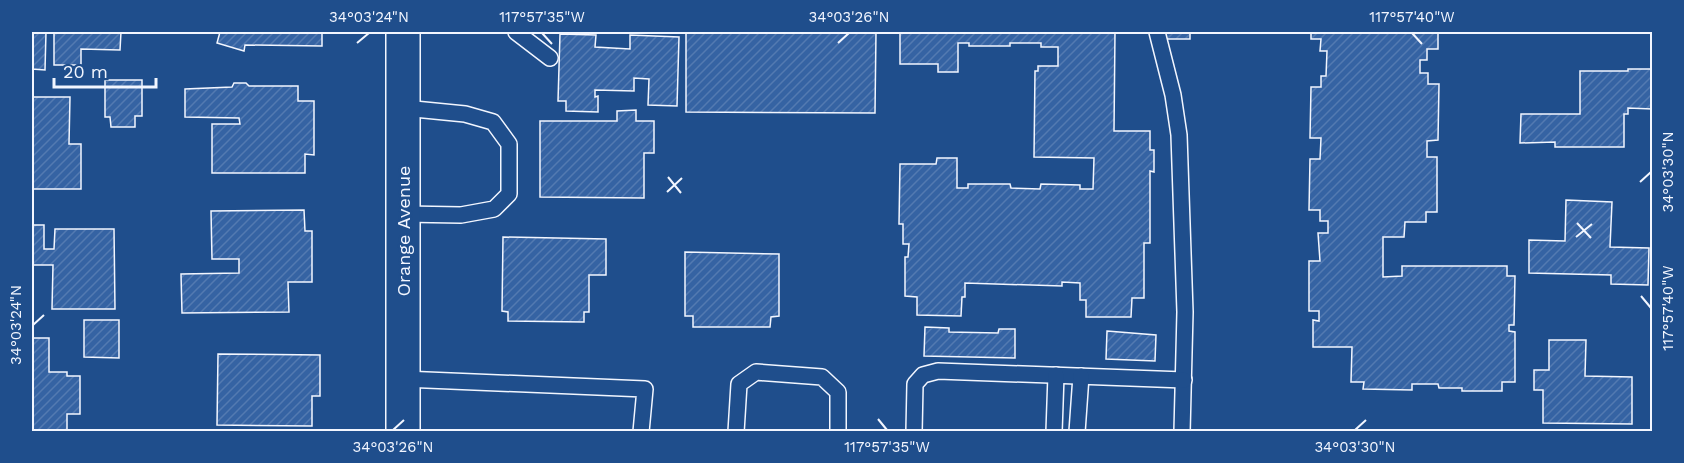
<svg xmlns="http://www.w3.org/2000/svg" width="1684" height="463" font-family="'Work Sans',sans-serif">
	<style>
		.building { fill: url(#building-hatch); stroke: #f2f6ff; stroke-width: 1.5 }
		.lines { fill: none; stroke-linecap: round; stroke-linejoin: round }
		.lane-casing { stroke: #f2f6ff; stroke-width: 18 }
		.secondary-casing { stroke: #f2f6ff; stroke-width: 36 }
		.lane { stroke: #1f4e8c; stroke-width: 15 }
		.secondary { stroke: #1f4e8c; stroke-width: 33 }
		.ticks { fill: none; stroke: #f2f6ff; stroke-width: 2 }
		.labels { text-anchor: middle; stroke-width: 4.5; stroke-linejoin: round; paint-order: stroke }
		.street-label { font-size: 18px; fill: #f2f6ff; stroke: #1f4e8c }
		.neatline { fill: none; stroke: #f2f6ff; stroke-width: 2 }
		.ticks-label { font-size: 15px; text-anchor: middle; fill: #f2f6ff }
	</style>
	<defs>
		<pattern id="building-hatch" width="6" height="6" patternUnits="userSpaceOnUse" patternTransform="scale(1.5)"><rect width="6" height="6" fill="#3563a3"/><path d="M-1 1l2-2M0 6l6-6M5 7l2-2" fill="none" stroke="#537ab1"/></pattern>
	</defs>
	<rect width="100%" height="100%" fill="#1f4e8c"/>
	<g class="building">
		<polygon points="32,32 46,32 45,70 32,69"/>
		<polygon points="54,32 121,32 120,50 81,49 81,65 54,65"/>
		<polygon points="220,32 322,32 322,46 245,45 244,51 217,43"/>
		<polygon points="686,32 876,32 875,113 686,112"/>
		<polygon points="900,32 1115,32 1114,131 1150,131 1150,150 1154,150 1154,172 1150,171 1150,243 1144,243 1144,298 1132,298 1131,317 1086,317 1086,300 1080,300 1080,283 1062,282 1062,286 965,283 965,297 962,297 961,316 917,315 917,297 905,296 905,257 908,257 909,244 903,244 903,224 899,224 900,164 936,164 937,158 957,158 957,188 968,188 968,184 1010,184 1011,188 1040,189 1041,184 1080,185 1080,189 1093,189 1094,158 1034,157 1035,71 1038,71 1038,66 1058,66 1058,47 1041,47 1041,43 1010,43 1010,46 969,46 969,43 958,43 958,72 938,72 938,64 900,64"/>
		<rect x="1165" y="32" width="25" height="7"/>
		<polygon points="1311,32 1438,32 1438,49 1427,49 1427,60 1420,60 1420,73 1428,73 1428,84 1439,84 1438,140 1427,141 1427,157 1437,157 1437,212 1426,212 1426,222 1405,222 1404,237 1383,237 1383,277 1402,276 1402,266 1507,266 1507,276 1515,276 1514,325 1509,325 1509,331 1515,332 1515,382 1502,382 1502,391 1462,391 1462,388 1439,388 1438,384 1412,384 1412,390 1363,389 1364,382 1351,382 1352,347 1313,347 1313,320 1319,321 1319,311 1309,311 1309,261 1320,261 1318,233 1328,233 1328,221 1320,221 1320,210 1309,210 1310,159 1320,159 1321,138 1310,138 1311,87 1321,87 1321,76 1326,76 1327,51 1320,51 1321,39 1311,39"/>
		<polygon points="560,34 596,35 595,47 630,49 630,35 679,37 677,106 648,105 649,79 634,78 634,91 595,90 595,97 598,96 598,112 566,111 566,101 558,101"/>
		<polygon points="1628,69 1652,69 1652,109 1628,108 1628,114 1624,114 1624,147 1555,147 1555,142 1520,143 1521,114 1580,114 1580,71 1628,71"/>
		<polygon points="105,80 142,80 142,116 135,116 135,127 111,127 110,117 105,117"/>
		<polygon points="234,83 246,83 249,86 298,86 298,101 314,101 314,155 305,154 305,173 212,173 212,124 240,124 239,118 185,117 185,89 232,87"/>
		<polygon points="32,97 70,97 69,144 81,144 81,189 32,189"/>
		<polygon points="636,110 636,121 654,121 654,153 644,153 644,198 540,197 540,121 617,121 617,111"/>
		<polygon points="1566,200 1612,202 1610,247 1649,248 1648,285 1611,284 1611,275 1529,273 1529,240 1565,241"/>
		<polygon points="304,210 305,231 312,231 312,282 288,282 289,312 182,313 181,274 239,273 239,259 212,259 211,211"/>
		<polygon points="32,225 44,225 44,249 54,249 55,229 114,229 115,309 52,309 53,265 32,265"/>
		<polygon points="503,237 606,239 606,275 589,275 589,312 584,312 584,322 508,321 508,312 502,311"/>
		<polygon points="685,252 779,254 779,316 771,317 770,327 693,327 693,316 685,316"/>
		<polygon points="84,320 119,320 119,358 84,357"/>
		<polygon points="925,327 949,328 949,332 998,333 999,329 1015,329 1015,358 924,356"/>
		<polygon points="1107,331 1156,335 1155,361 1106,359"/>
		<polygon points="32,338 49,338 49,372 67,372 67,376 80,376 80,414 67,414 67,431 32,430"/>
		<polygon points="1549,340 1586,340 1585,376 1632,377 1632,424 1543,423 1543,390 1534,390 1534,370 1549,370"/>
		<polygon points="218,354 320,355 320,396 312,396 312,426 217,425"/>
	</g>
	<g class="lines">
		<g class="lane-casing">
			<g id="lane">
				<polyline points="516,32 550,58"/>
				<polyline points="1157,32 1173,95 1179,135 1185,312 1182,432"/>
				<polyline points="404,214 461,215 494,209 509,194 509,144 493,122 465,114 404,108"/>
				<polyline points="403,379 645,389 641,432"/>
				<polyline points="736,432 739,384 756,372 822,377 838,392 838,432"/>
				<polyline points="914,432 915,384 923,375 938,371 1184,380"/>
				<polyline points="1054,432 1056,375"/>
				<polyline points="1077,432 1081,376"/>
			</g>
		</g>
		<g class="secondary-casing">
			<polyline id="secondary" points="403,432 403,32"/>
		</g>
		<use href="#lane" class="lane"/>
		<use href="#secondary" class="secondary"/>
	</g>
	<path class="ticks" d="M542,33L552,44M1412,33L1422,44M357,43L369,33M838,43L849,33M668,177L681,193M1640,182L1651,172M667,192L682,178M1577,223L1591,238M1576,237L1592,224M1641,296L1651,308M33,325L44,315M878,419L887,430M393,430L404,420M1355,430L1366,420"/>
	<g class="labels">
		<g class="street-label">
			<text transform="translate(404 231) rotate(-90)" y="6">Orange Avenue</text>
		</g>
	</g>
	<rect width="1684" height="463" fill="none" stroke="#1f4e8c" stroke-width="66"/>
	<path d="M54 78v9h102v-9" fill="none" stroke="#f2f6ff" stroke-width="3"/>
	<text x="63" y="78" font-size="18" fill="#f2f6ff" stroke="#1f4e8c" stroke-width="4.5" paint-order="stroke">20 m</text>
	<rect x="33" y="33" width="1618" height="397" class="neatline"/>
	<g class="ticks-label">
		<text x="369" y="22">34°03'24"N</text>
		<text x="542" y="22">117°57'35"W</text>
		<text x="849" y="22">34°03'26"N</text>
		<text x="1412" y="22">117°57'40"W</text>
		<text transform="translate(1668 172) rotate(-90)" y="5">34°03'30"N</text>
		<text transform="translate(1668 308) rotate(-90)" y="5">117°57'40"W</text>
		<text transform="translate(16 325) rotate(-90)" y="5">34°03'24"N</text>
		<text x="393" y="452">34°03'26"N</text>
		<text x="887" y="452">117°57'35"W</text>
		<text x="1355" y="452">34°03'30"N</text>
	</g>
</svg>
